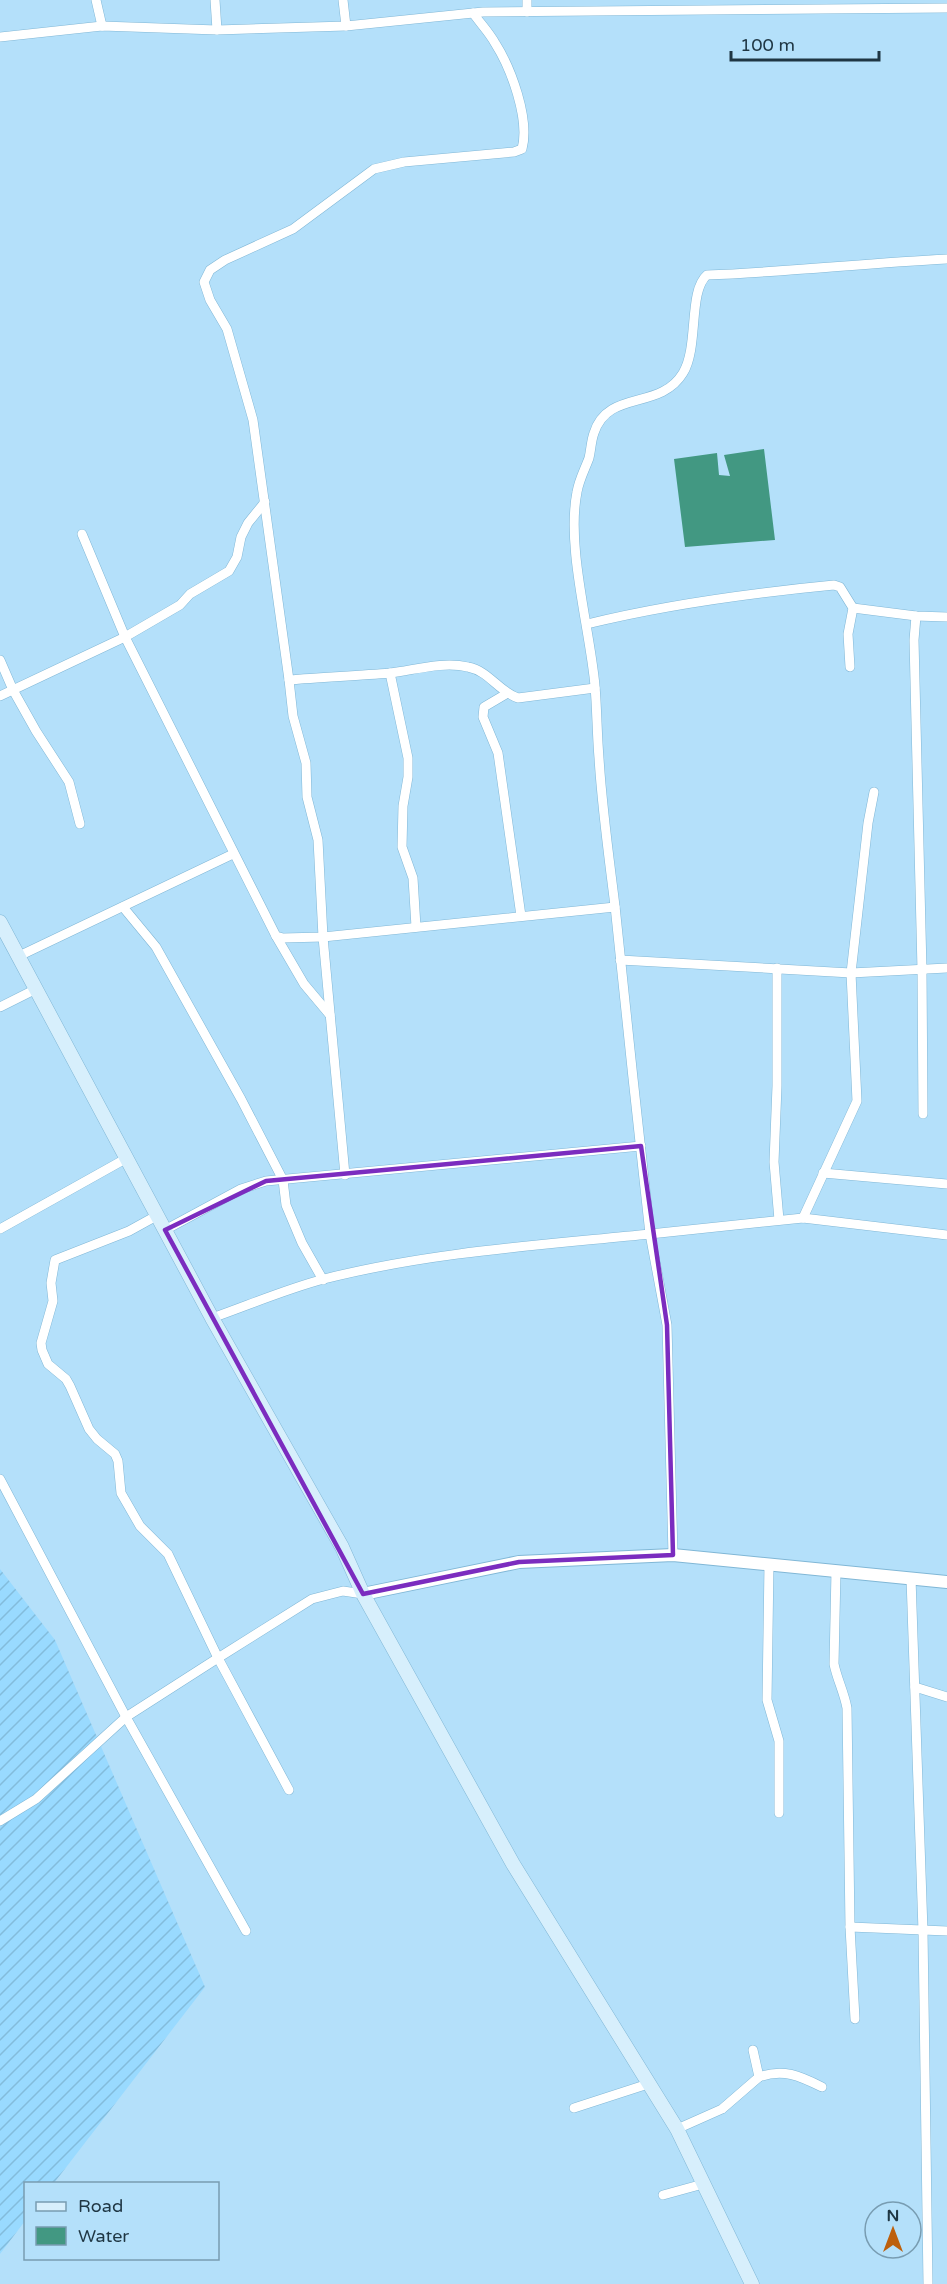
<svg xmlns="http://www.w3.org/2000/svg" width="947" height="2284" font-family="'Varela Round',sans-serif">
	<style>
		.industrial { fill: url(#industrial-furrows) }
		.water { fill: #429882 }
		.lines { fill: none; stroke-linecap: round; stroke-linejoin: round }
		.minor-casing { stroke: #80b7d6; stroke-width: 10 }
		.tertiary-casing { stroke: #80b7d6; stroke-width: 14 }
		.secondary-casing { stroke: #80b7d6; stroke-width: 15 }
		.minor { stroke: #fff; stroke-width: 9 }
		.tertiary { stroke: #fff; stroke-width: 12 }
		.secondary { stroke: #d7effc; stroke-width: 14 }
		.marked { fill: none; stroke: #7b2cbf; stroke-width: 4.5; stroke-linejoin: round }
	</style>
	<defs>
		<pattern id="industrial-furrows" width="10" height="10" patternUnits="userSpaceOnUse" patternTransform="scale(1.5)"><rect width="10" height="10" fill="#99daff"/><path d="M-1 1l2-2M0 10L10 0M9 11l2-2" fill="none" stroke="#83bcdc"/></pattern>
	</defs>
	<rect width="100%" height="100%" fill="#b4e0fa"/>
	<polygon class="industrial" points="0,1569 55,1640 205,1987 54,2183 26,2184 25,2221 0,2254"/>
	<polygon class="water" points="764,449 775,540 685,547 674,459 717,453 719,475 730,476 724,455"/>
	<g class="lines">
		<g class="minor-casing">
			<g id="minor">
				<polyline points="96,0 102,26"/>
				<polyline points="215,0 217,30"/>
				<polyline points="343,0 346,26"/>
				<polyline points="527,0 527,12"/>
				<polyline points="0,37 102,26 217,30 346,26 483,12 947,8"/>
				<path d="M947,259C867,263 787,272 707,275C688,291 699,347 683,373C660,411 608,389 594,433C591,441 591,450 589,458C585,469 579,480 577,492C566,547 590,629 595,686C597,710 597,734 599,758C602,808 609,857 615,906C626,1015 638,1125 650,1234L803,1218L947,1235"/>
				<polyline points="82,534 125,637 276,936 283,938 323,937 615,907"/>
				<polyline points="853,608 916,616 947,617"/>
				<polyline points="916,616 914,640 922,970 923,1114"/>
				<path d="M587,624C668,604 751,593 834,585L840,587L853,608L848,634L850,667"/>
				<polyline points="0,660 13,690 36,731 69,782 80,824"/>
				<polyline points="390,673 408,758 408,777 403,806 402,847 413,878 416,927"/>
				<path d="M289,680L253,420L227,329L210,300L204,282L210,270L225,260L293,229L374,169L404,162L514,152L522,149C530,119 511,68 495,43C489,32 480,23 473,13"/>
				<polyline points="506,694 484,707 483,717 498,753 521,916"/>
				<polyline points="0,696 125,637 180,605 190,594 229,571 237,557 241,537 248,523 265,502"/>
				<polyline points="123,907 156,947 241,1099 283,1180 286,1205 302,1243 323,1280"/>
				<polyline points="276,936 304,984 330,1015"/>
				<polyline points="19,956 233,854"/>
				<polyline points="620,960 851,973 947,968"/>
				<polyline points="777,968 777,1086 774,1162 779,1220"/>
				<polyline points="0,1007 36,989"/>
				<polyline points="823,1173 947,1184"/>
				<path d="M345,1175L323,937L318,840L307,797L306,763L293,716L289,680C322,677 356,676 390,673C415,670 443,661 468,667C489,671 498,691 518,698L595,688"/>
				<polyline points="158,1215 129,1231 55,1260 51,1283 53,1301 41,1343 42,1350 48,1364 66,1379 70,1386 89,1429 97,1439 115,1454 118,1461 121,1493 140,1526 168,1554 218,1658 289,1790"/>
				<polyline points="803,1218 857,1101 851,973 868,823 874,792"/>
				<polyline points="0,1229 127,1158"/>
				<polyline points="165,1230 241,1189 266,1181 641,1146"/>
				<path d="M212,1318C249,1305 286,1289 324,1279C430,1252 542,1245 650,1234L667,1325L673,1555"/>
				<polyline points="0,1479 126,1717 246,1931"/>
				<polyline points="769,1564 767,1700 779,1741 779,1813"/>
				<path d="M836,1571L834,1664C837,1679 844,1692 847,1708L850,1927L855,2019"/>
				<polyline points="911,1578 923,1931 928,2284"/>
				<polyline points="915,1687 947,1697"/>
				<polyline points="0,1821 36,1799 126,1717 218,1658 312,1599 343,1591 363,1594"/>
				<polyline points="850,1927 947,1931"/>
				<polyline points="753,2050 759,2077"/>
				<polyline points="574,2108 648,2084"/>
				<path d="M677,2129L722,2109L759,2077C783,2068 800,2076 822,2087"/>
				<polyline points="663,2195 703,2184"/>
			</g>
		</g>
		<g class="tertiary-casing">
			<polyline id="tertiary" points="363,1594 519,1562 673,1555 947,1582"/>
		</g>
		<g class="secondary-casing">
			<polyline id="secondary" points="0,922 212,1318 342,1547 363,1594 513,1864 677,2129 752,2284"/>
		</g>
		<use href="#minor" class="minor"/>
		<use href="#tertiary" class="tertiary"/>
		<use href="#secondary" class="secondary"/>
	</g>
	<path class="marked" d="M641,1146L667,1325L673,1555L519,1562L363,1594L165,1230L266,1181Z"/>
	<rect x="24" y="2182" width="195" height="78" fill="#b4e0fa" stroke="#789cb1" stroke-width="1.5"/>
	<rect x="36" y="2202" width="30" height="9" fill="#d7effc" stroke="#789cb1" stroke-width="1.5"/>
	<text x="78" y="2212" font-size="18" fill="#1f3643">Road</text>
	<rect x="36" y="2227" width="30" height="18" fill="#429882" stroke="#789cb1" stroke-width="1.5"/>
	<text x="78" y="2242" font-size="18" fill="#1f3643">Water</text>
	<g transform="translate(893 2230)"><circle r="28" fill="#b4e0fa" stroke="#789cb1" stroke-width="1.5"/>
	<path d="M0-4.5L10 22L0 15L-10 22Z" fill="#bd600d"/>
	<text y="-9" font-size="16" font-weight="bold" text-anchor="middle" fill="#1f3643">N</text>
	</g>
	<path d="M731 51v9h148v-9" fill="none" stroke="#1f3643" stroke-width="3"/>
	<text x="740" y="51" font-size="18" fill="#1f3643" stroke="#b4e0fa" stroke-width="4.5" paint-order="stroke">100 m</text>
</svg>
